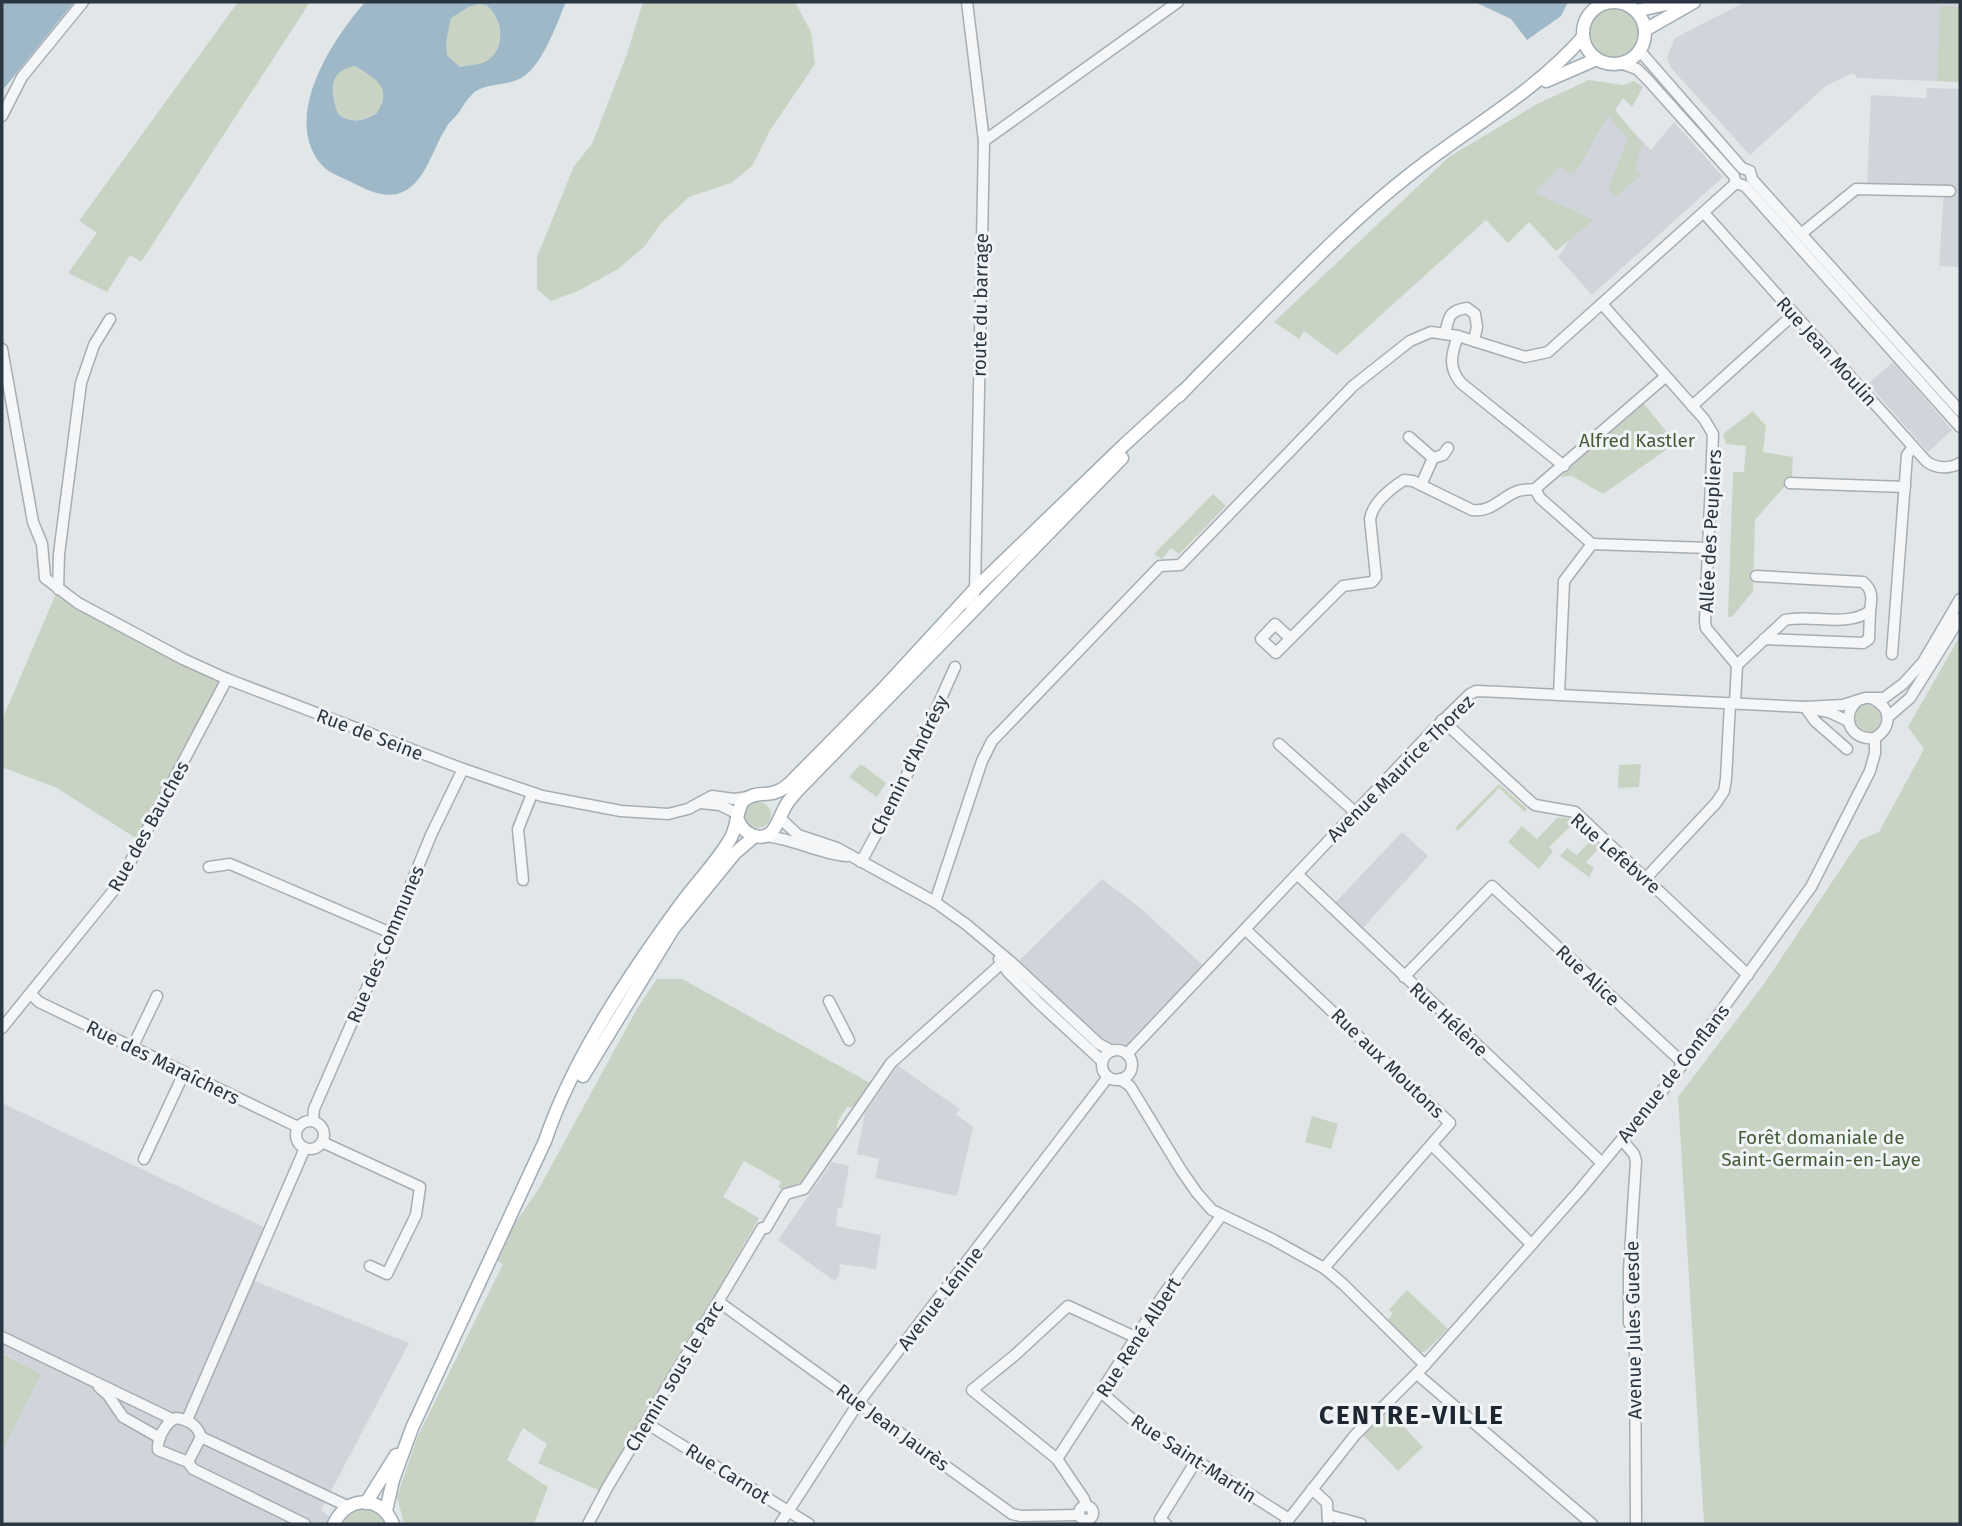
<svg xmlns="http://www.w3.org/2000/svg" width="1962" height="1526" font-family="'Fira Sans',sans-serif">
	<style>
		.built { fill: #d0d5db }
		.green { fill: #c9d3c3 }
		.water { fill: #9eb8c8; fill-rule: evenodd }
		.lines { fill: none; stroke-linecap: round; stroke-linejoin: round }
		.minor-casing { stroke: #a6aeb3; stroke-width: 13 }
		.major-casing { stroke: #a1acb5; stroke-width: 15 }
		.minor { stroke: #f4f6f8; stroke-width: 10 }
		.major { stroke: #fff; stroke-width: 12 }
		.labels { text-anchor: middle; stroke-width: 6; stroke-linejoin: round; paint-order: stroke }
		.street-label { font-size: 19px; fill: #2a3641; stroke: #f1f4f7 }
		.park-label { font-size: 19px; fill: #445c38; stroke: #f1f4f7 }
		.district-label { font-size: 26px; font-weight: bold; letter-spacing: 2px; fill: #1c2732; stroke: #f1f4f7 }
	</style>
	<rect width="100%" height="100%" fill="#e1e6e9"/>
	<g class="built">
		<polygon points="1745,2 1960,2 1960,82 1857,78 1854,73 1827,85 1750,155 1671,68 1667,57 1675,38"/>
		<polygon points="1927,88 1960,89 1960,267 1939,266 1944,189 1867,184 1871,95 1926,98"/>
		<polygon points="1612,110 1651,150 1674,122 1723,177 1592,295 1558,257 1571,238 1471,151"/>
		<polygon points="1893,362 1952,430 1928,452 1868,384"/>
		<polygon points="1402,832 1428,856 1361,930 1335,903"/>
		<polygon points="1102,879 1139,907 1207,969 1127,1054 1097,1054 1008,972"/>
		<polygon points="898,1066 960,1109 956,1114 973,1127 957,1196 875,1178 879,1159 857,1154 865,1113"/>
		<polygon points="2,1103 270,1230 255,1281 409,1343 321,1510 335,1521 334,1524 2,1524 2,1446 38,1373 2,1352"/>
		<polygon points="832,1162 849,1166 842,1208 838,1208 836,1226 881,1235 876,1269 840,1264 839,1276 834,1281 778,1240"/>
	</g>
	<g class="green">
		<polygon points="238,2 310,2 141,262 130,255 107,292 68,273 97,233 79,221"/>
		<polygon points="643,2 795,2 811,32 815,64 769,132 752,166 731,183 689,197 661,223 645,246 618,269 578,291 551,301 537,289 537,257 574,166 592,144 627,54"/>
		<path d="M478,4L486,5C501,17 507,47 488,60C480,65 470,65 460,67L447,55L446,43L451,18L469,7Z"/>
		<polygon points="1940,6 1960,7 1960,82 1937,81"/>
		<circle cx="1613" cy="32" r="25"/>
		<path d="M355,66C376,79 395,87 376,114C360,120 352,124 338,114C330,91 328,71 355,66Z"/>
		<polygon points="1589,80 1623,85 1634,81 1643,87 1632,107 1623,98 1615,110 1643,144 1635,167 1641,175 1615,197 1608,188 1628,139 1608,116 1574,175 1560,167 1535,193 1594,220 1556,251 1529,222 1508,243 1486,220 1337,355 1304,331 1299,339 1274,322 1449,157 1537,104"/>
		<polygon points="1642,402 1676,443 1603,494 1572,476 1560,477"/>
		<polygon points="1753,411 1766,426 1763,452 1793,457 1792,478 1755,520 1753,591 1732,617 1728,617 1733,472 1744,472 1746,446 1726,444 1723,434"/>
		<polygon points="1213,494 1226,506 1179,554 1171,548 1162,559 1154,554"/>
		<polygon points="58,589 227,679 142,842 57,788 2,767 2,720"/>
		<polygon points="1960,636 1960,1524 1704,1524 1678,1097 1764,984 1860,840 1879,832 1924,749 1908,727"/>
		<circle cx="1867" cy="719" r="14"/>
		<polygon points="861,764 886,783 877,797 849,777"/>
		<polygon points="1641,764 1639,787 1618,788 1619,765"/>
		<polygon points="1499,784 1527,809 1525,812 1499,788 1458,831 1455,828"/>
		<circle cx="758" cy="815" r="13"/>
		<polygon points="1558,817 1574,819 1620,861 1618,863 1600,847 1586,862 1594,868 1589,877 1560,856 1567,848 1577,855 1592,839 1574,823 1549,847 1553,851 1539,869 1508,842 1522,826 1537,839"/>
		<polygon points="657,979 682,979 874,1085 858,1108 847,1107 838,1121 834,1143 803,1187 786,1192 778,1187 781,1182 744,1161 723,1197 759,1218 602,1492 538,1463 547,1444 523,1428 507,1460 548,1487 534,1524 404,1524 397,1497 417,1438 503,1264 491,1258 538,1190 638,1007"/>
		<polygon points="1312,1116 1338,1124 1331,1149 1305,1142"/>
		<polygon points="1407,1290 1448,1329 1425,1352 1421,1352 1388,1320 1393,1313 1389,1310"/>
		<polygon points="2,1353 41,1374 2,1451"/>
		<polygon points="1389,1411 1423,1447 1398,1471 1363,1435"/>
		<polygon points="365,1509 378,1513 387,1524 340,1524 352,1511"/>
	</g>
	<g class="water">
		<polygon points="2,2 74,2 2,91"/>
		<path d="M365,2H566C556,25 541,71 517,80C505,85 486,84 476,91C469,96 464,105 459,112C455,118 449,122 446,128C432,149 425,187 397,194C379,198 362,187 347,180C338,176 326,171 320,163C282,115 333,39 365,2ZM478,4L486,5C502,17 507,47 488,60C480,65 470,65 460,67L447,55L446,43L451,18L469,7ZM355,66C376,79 394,88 376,114C361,121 352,124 338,114C330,92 328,71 355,66Z"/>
		<polygon points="1475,2 1568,2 1561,16 1527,40 1511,19"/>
	</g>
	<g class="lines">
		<g class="minor-casing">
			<g id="minor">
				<polyline points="967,2 984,141 975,589 970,614"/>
				<polyline points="1639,50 1742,168 1750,171 1752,179 1960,411"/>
				<polyline points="1620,63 1637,69 1648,80 1734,176 1736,183"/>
				<polyline points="2,116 22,77 83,2"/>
				<polyline points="984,141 1178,2"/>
				<polyline points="1736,183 1745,186 1960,427"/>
				<path d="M1704,213L1926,461C1936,469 1950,469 1960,463"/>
				<polyline points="1801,234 1856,189 1950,191"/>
				<polyline points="1602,304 1704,419 1713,434 1705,621 1706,628 1737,665 1735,703"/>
				<path d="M1445,334C1449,317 1448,311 1467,308L1475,314L1477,327L1474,341"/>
				<path d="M1458,336C1451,355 1448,367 1461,383L1564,466"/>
				<polyline points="2,349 33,522 42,544 45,578 78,603 183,659 227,679 463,769 542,796 621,811 668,814 688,809 712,796 734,799 748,797"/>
				<polyline points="1692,406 1794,314"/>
				<polyline points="1409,437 1433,458 1421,485"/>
				<polyline points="1433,458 1443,455 1448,448"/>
				<polyline points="1790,483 1905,487"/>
				<polyline points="1535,489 1665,377"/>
				<polyline points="1535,489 1540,498 1592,544"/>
				<polyline points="1592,544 1709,548"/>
				<path d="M1756,576L1863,582C1873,590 1872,598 1870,611"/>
				<polyline points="58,589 59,554 81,383 94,345 110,319"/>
				<path d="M1290,638L1275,624L1261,639L1276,653L1343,586L1372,582L1376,577L1370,519C1373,502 1390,489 1404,480L1413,481L1472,510C1491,513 1501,497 1518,491C1523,489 1530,490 1535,489"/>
				<polyline points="1892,654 1907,455 1913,447"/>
				<path d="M1737,665L1785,620C1812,614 1846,628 1870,611L1869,639L1863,643L1764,639"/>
				<polyline points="1559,695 1564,581 1592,544"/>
				<path d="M1856,702C1840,719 1852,741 1875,738C1892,727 1892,708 1873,699"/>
				<polyline points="1805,707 1815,721 1847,749"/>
				<polyline points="1818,710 1829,712 1848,721"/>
				<polyline points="1888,717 1910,698 1960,618"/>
				<polyline points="1442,720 1531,802 1535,805 1575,812 1748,975"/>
				<polyline points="1279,744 1355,812"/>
				<polyline points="701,803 720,805 738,814"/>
				<polyline points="780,818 798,835 837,848 935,902 967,925 1011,962 1099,1044 1112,1051"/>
				<path d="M762,836C791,837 818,854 847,856"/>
				<polyline points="861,862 901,788 955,667"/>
				<polyline points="209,867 230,864 391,933"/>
				<polyline points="1297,874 1602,1163"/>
				<polyline points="1646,878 1716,803 1724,791 1726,779 1730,703"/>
				<polyline points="523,880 518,829 532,794"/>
				<polyline points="935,902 982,761 992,741 1160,566 1180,565 1353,386 1410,341 1431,332 1458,336 1525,357 1548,352 1736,183"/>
				<polyline points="1246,930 1450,1123 1324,1268"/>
				<polyline points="999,959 1008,972 1040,1004 1102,1061"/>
				<polyline points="1404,977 1492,886 1683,1063"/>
				<polyline points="31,994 39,1002 298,1127"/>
				<polyline points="829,1001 849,1040"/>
				<polyline points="2,1028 118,885 227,679"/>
				<polyline points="132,1048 157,996"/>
				<circle cx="1117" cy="1065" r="15"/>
				<polyline points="1127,1054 1435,728 1470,694 1476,691 1501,692 1805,707 1843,705 1865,698 1884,698 1903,684 1923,662 1960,599"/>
				<polyline points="1120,1079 1130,1086 1181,1170 1197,1193 1212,1210 1272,1239 1324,1268 1343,1284 1425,1365"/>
				<circle cx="310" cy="1135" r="14"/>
				<polyline points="313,1121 314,1109 391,933 431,835 463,769"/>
				<polyline points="1622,1140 1634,1154 1636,1161 1629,1270 1629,1323 1635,1332 1636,1524"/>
				<polyline points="322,1142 420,1187 416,1215 387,1274 370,1266"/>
				<polyline points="1432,1145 1531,1244"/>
				<polyline points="144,1159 184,1073"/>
				<polyline points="766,1228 786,1194 804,1189 891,1063 1002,963"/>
				<polyline points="719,1302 1012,1514 1021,1516 1079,1515"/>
				<polyline points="2,1337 172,1419"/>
				<polyline points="1417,1374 1592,1524"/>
				<polyline points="99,1387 108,1395 123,1417 160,1438"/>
				<polyline points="1102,1393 1134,1421 1289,1519"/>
				<polyline points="187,1420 305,1148"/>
				<polyline points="646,1423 809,1524"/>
				<polyline points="201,1437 347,1506"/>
				<polyline points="1057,1459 1164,1294 1221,1216"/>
				<polyline points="188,1462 193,1469 305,1524"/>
				<path d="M188,1462L158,1450C157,1439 165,1423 176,1418C188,1420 197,1424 201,1437"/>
				<polyline points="188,1462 201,1437"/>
				<polyline points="1312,1489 1327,1503 1328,1524"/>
				<polyline points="1086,1505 1084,1499 1057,1459 972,1390 1015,1355 1068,1306 1135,1337"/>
				<circle cx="1086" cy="1513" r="7"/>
				<polyline points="1328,1515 1361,1524"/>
				<polyline points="588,1524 607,1488 762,1228"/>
				<polyline points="780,1524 859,1402 1108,1077"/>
				<polyline points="1166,1524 1160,1519 1196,1461"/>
				<polyline points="1285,1524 1355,1435 1425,1365 1579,1191 1671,1080 1811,887 1870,771 1875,753 1875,738"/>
			</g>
		</g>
		<g class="major-casing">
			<g id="major">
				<circle cx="1614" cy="33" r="31"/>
				<polyline points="1636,11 1675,2"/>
				<polyline points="1645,30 1694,2"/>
				<polyline points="1546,81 1597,59"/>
				<path d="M1179,396C1207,366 1237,338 1265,309C1313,261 1360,213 1413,172C1470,127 1535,92 1583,37"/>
				<path d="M738,820C741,828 746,833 754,836C774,841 777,822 784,809C787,802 792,797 797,791L1122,458"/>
				<polyline points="583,1076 673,929 735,853 755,836"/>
				<polyline points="366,1503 396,1455"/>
				<path d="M386,1511L393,1480L412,1428L545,1141C573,1058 629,975 680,905C696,883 715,864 729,841C738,828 735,814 743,801C758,788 770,801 789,784L882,690L975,589L1124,445L1183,391"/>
				<path d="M334,1524C347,1495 381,1495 393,1524"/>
			</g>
		</g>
		<use href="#minor" class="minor"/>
		<use href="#major" class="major"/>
	</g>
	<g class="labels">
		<g class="street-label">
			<text transform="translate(980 305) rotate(-89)" y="7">route du barrage</text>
			<text transform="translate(1827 351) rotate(48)" y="7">Rue Jean Moulin</text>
			<text transform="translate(1710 531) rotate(-87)" y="7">Allée des Peupliers</text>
			<text transform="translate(370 734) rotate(21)" y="7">Rue de Seine</text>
			<text transform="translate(909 765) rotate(-64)" y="7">Chemin d'Andrésy</text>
			<text transform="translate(1400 768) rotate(-45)" y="7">Avenue Maurice Thorez</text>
			<text transform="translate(148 826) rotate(-61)" y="7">Rue des Bauches</text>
			<text transform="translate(1616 853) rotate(41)" y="7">Rue Lefebvre</text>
			<text transform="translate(385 944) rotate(-67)" y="7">Rue des Communes</text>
			<text transform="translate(1588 975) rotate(43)" y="7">Rue Alice</text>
			<text transform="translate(1449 1019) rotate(43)" y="7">Rue Hélène</text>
			<text transform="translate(163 1062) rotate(26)" y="7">Rue des Maraîchers</text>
			<text transform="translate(1388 1063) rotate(44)" y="7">Rue aux Moutons</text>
			<text transform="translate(1673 1073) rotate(-52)" y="7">Avenue de Conflans</text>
			<text transform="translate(940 1298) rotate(-52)" y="7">Avenue Lénine</text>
			<text transform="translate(1633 1330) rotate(-91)" y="7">Avenue Jules Guesde</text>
			<text transform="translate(1138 1337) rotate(-57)" y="7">Rue René Albert</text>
			<text transform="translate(674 1376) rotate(-59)" y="7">Chemin sous le Parc</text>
			<text transform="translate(893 1427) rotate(36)" y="7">Rue Jean Jaurès</text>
			<text transform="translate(1194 1458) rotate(33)" y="7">Rue Saint-Martin</text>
			<text transform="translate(728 1473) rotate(32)" y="7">Rue Carnot</text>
		</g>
		<g class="park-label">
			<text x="1637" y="447">Alfred Kastler</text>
			<text x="1821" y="1144">Forêt domaniale de<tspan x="1821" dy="22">Saint-Germain-en-Laye</tspan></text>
		</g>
		<g class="district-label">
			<text x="1412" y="1424">CENTRE-VILLE</text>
		</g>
	</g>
	<rect width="1962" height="1526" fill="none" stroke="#2a3641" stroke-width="7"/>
</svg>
